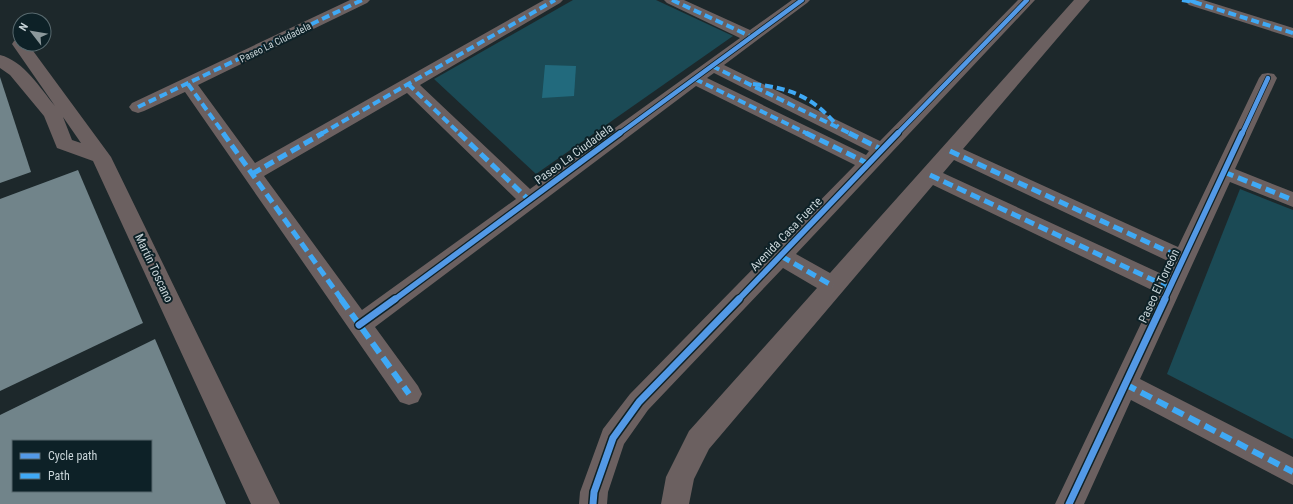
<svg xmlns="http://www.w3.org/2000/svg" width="1293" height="504" font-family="'Roboto Condensed',sans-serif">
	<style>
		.green { fill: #1b4a55 }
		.water { fill: #226a7d }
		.building { fill: #71848a; fill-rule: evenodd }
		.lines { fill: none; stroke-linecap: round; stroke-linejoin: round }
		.minor { fill: #6b6060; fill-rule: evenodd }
		.quiet-far2 { stroke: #3fa9f5; stroke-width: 4; stroke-dasharray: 8 4; stroke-linecap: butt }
		.quiet-far1 { stroke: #3fa9f5; stroke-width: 5; stroke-dasharray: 10 5; stroke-linecap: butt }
		.quiet { stroke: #3fa9f5; stroke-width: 6; stroke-dasharray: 12 6; stroke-linecap: butt }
		.cycleway-far2-casing { stroke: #0d2127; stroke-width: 6 }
		.cycleway-far1-casing { stroke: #0d2127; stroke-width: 8 }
		.cycleway-casing { stroke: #0d2127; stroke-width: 10 }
		.cycleway-far2 { stroke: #5399e6; stroke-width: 4.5 }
		.cycleway-far1 { stroke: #5399e6; stroke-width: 5.5 }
		.cycleway { stroke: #5399e6; stroke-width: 7 }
		.labels { text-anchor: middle; stroke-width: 4; stroke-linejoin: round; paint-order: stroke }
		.far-street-label { font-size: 10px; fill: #c8d4d8; stroke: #0d2127 }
		.street-label { font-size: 12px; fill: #c8d4d8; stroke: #0d2127 }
	</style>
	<rect width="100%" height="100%" fill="#1d282b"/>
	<g class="green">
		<polygon points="573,0 656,0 733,36 536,174 434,79"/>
		<polygon points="1240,189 1293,210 1293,439 1167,374"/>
	</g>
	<polygon class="water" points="545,65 576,66 574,96 542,98"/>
	<g class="building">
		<polygon points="0,77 31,172 0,183"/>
		<polygon points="78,170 143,323 0,391 0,199"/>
		<path d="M155,339L226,504H0V415ZM13,441H151V491H13Z"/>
	</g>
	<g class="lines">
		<g class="minor">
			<path d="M350,0H370L367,3L198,85L255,163L544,0H563L560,3L420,85L530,189L740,38L667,3L664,0H684L750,30L792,0H810L807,3L724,65L880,141L1018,0H1035L796,254L830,273L1074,0H1090L963,149L1178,247L1259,78L1262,74L1268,73L1274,74L1277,78L1235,169L1293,192V207L1230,182L1140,379L1293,457V485L1131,400L1084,504H1055L1156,292L933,185L709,449L694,479L689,504H661L666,477L689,431L817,288L783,268L648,410L624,444L608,492L607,504H579L580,492L603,429L630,394L855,165L696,86L375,327L418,386L422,394L418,402L409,405L400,402L185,92L144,111L138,113L132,111L129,107L132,103ZM714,73L869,151L866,155L707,78ZM407,93L516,199L362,310L264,176ZM954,160L1170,262L1164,275L943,173Z"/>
			<polygon points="1188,0 1203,0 1293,28 1293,38 1189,5 1186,2"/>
			<path d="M20,39V44H28L111,157L280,504H251L93,161L57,148L44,116L10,75L0,68V55C24,61 40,88 55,106L12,44L14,41ZM63,117L81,143L72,140Z"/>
		</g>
		<g class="quiet-far2">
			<polyline points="672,0 752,37"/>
			<polyline points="1182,0 1194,2 1189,0"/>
			<polyline points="1194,2 1293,33"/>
			<polyline points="712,66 851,134"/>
			<polyline points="695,79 808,134"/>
			<polyline points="188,84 224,134"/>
			<polyline points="408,84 460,134"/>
			<path d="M753,84C790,88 814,97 838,127"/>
			<polyline points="138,107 362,0"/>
			<polyline points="321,134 555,0"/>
		</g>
		<g class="quiet-far1">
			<polyline points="223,133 342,300"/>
			<polyline points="459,133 529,200"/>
			<polyline points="806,133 869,164"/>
			<polyline points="849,133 883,150"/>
			<polyline points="950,151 1184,259"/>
			<polyline points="1224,172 1293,200"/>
			<polyline points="252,174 323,133"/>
			<polyline points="930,175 1170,288"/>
			<polyline points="781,256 833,286"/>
		</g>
		<g class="quiet">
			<polyline points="341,299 409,394"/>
			<polyline points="1125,384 1293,472"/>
		</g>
		<g class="cycleway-far2-casing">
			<g id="cycleway-far2">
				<polyline points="619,134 802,0"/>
				<polyline points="897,134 1027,0"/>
				<polyline points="1242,134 1268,78"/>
			</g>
		</g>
		<g class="cycleway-far1-casing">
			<g id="cycleway-far1">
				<polyline points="394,300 620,133"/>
				<polyline points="738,300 898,133"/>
				<polyline points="1164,300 1242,133"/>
			</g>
		</g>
		<g class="cycleway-casing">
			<g id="cycleway">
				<polyline points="359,325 395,299"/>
				<polyline points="593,504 594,492 613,438 639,402 739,299"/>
				<polyline points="1069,504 1165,299"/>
			</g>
		</g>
		<use href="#cycleway-far2" class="cycleway-far2"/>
		<use href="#cycleway-far1" class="cycleway-far1"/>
		<use href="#cycleway" class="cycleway"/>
	</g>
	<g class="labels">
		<g class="far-street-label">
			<text transform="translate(275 42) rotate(-26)" y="4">Paseo La Ciudadela</text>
		</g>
		<g class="street-label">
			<text transform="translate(574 154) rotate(-36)" y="4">Paseo La Ciudadela</text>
			<text transform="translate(786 234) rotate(-46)" y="4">Avenida Casa Fuerte</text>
			<text transform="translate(154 268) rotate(65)" y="4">Martín Toscano</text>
			<text transform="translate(1159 286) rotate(-65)" y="4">Paseo El Torreón</text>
		</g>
	</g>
	<rect x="12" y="440" width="140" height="52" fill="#0d2127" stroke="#58696e"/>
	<rect x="20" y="453" width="20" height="6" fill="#5399e6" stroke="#58696e"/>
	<text x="48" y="460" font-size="12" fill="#c8d4d8">Cycle path</text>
	<rect x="20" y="473" width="20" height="6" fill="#3fa9f5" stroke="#58696e"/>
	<text x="48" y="480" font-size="12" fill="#c8d4d8">Path</text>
	<g transform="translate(32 32) rotate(301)"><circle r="19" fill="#0d2127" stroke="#58696e"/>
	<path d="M0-3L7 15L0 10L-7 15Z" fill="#8c989b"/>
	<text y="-6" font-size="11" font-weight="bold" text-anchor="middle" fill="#c8d4d8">N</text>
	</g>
</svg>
